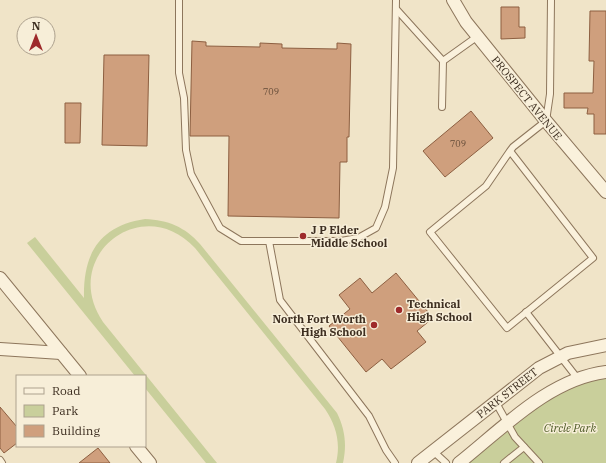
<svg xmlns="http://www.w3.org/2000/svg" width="606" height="463" font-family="'IBM Plex Serif',serif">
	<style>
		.green { fill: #c9cf9b }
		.building { fill: #cf9f7d; stroke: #8d5f41 }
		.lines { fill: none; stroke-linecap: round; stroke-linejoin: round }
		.service-casing { stroke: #8d765c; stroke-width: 8 }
		.minor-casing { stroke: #8d765c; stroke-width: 14 }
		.service { stroke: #faf1dc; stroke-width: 6 }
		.minor { stroke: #faf1dc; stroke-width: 12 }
		.poi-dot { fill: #9e2a2b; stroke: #f7eed8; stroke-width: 1.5 }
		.labels { text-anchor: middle; stroke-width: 3; stroke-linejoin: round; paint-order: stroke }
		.number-label { font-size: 9px; fill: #624a37 }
		.street-label { font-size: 11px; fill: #3d2e20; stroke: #f7eed8 }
		.poi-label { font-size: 11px; font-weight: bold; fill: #3d2e20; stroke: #f7eed8; text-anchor: start }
		.park-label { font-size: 11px; font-style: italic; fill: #4d5a26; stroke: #f7eed8 }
	</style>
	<rect width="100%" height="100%" fill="#f0e4c8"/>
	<g class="green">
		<path d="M145,219C168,220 185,227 200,244L337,413C345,429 347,445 343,463H336C341,443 336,425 325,409L195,248C142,191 59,257 103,322L217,463H206L145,388V376H135L27,243L35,237L84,298C83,254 99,226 145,219Z"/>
		<polygon points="606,377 606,463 468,463 543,403 583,382"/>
	</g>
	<g class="building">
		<polygon points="501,7 519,7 519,27 525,27 525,38 501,39"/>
		<polygon points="590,11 606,11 606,134 594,134 594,114 587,114 588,108 564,108 564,93 593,93 594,61 589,61"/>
		<polygon points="192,41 206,42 206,46 260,47 260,43 282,44 282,48 337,49 337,43 351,44 349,137 347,137 347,162 340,162 339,218 228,216 229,136 190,136"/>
		<polygon points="104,55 149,55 147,146 102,145"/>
		<polygon points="65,103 81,103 80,143 65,143"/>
		<polygon points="471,111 493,138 445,177 423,151"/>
		<polygon points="396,273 433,318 417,331 426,342 391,369 382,359 366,372 329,326 350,309 339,295 360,278 372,293"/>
		<polygon points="0,407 17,427 17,443 4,453 0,448"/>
		<polygon points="98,448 110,463 79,463"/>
	</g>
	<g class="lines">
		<g class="service-casing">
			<g id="service">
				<polyline points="179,0 179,73 184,98 186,150 191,174 220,228 241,241 341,241 358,238 376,228 385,207 393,168 396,0"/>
				<polyline points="397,10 443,61 478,36"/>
				<polyline points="442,107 443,61"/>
				<polyline points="510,151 593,258 507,328 430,232 486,186 510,151 513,147 546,121 550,94 551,0"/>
				<polyline points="269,241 280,300 369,416 386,450 395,463"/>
				<polyline points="526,312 578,379"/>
				<polyline points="495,401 515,437 539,463"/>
				<polyline points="433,451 446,463"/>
				<polyline points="0,460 2,463"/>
				<polyline points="504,463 524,447"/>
			</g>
		</g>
		<g class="minor-casing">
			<g id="minor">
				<polyline points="453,0 466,22 546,121 606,192"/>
				<polyline points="0,278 80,376"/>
				<polyline points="0,349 61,353"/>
				<polyline points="136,446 150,463"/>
				<polyline points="418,463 539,368 568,353 606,345"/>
				<path d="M459,463C502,429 549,379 606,372"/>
			</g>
		</g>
		<use href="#service" class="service"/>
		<use href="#minor" class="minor"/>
	</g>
	<g class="poi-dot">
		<circle cx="303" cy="236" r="4"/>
		<circle cx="399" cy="310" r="4"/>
		<circle cx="374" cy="325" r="4"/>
	</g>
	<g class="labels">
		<g class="number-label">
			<text x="271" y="95">709</text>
			<text x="458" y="147">709</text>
		</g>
		<g class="street-label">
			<text transform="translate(527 98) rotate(51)" y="4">PROSPECT AVENUE</text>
			<text transform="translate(507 393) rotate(-38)" y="4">PARK STREET</text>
		</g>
		<g class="poi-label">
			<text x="311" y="234">J P Elder<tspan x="311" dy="13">Middle School</tspan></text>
			<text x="407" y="308">Technical<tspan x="407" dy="13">High School</tspan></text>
			<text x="366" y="323" text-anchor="end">North Fort Worth<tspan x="366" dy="13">High School</tspan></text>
		</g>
		<g class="park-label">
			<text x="570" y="432">Circle Park</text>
		</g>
	</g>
	<rect x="16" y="375" width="130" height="72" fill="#f7eed8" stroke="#ada18e"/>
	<rect x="24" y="388" width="20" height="6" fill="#faf1dc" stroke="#ada18e"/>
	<text x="52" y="395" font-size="12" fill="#3d2e20">Road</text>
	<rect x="24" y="405" width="20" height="12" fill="#c9cf9b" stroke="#ada18e"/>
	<text x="52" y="415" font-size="12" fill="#3d2e20">Park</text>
	<rect x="24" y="425" width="20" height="12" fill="#cf9f7d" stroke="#ada18e"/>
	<text x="52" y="435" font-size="12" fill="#3d2e20">Building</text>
	<g transform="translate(36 36)"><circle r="19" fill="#f7eed8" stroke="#ada18e"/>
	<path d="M0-3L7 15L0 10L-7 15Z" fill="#9e2a2b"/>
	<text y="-6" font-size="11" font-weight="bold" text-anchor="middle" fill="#3d2e20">N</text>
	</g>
</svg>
